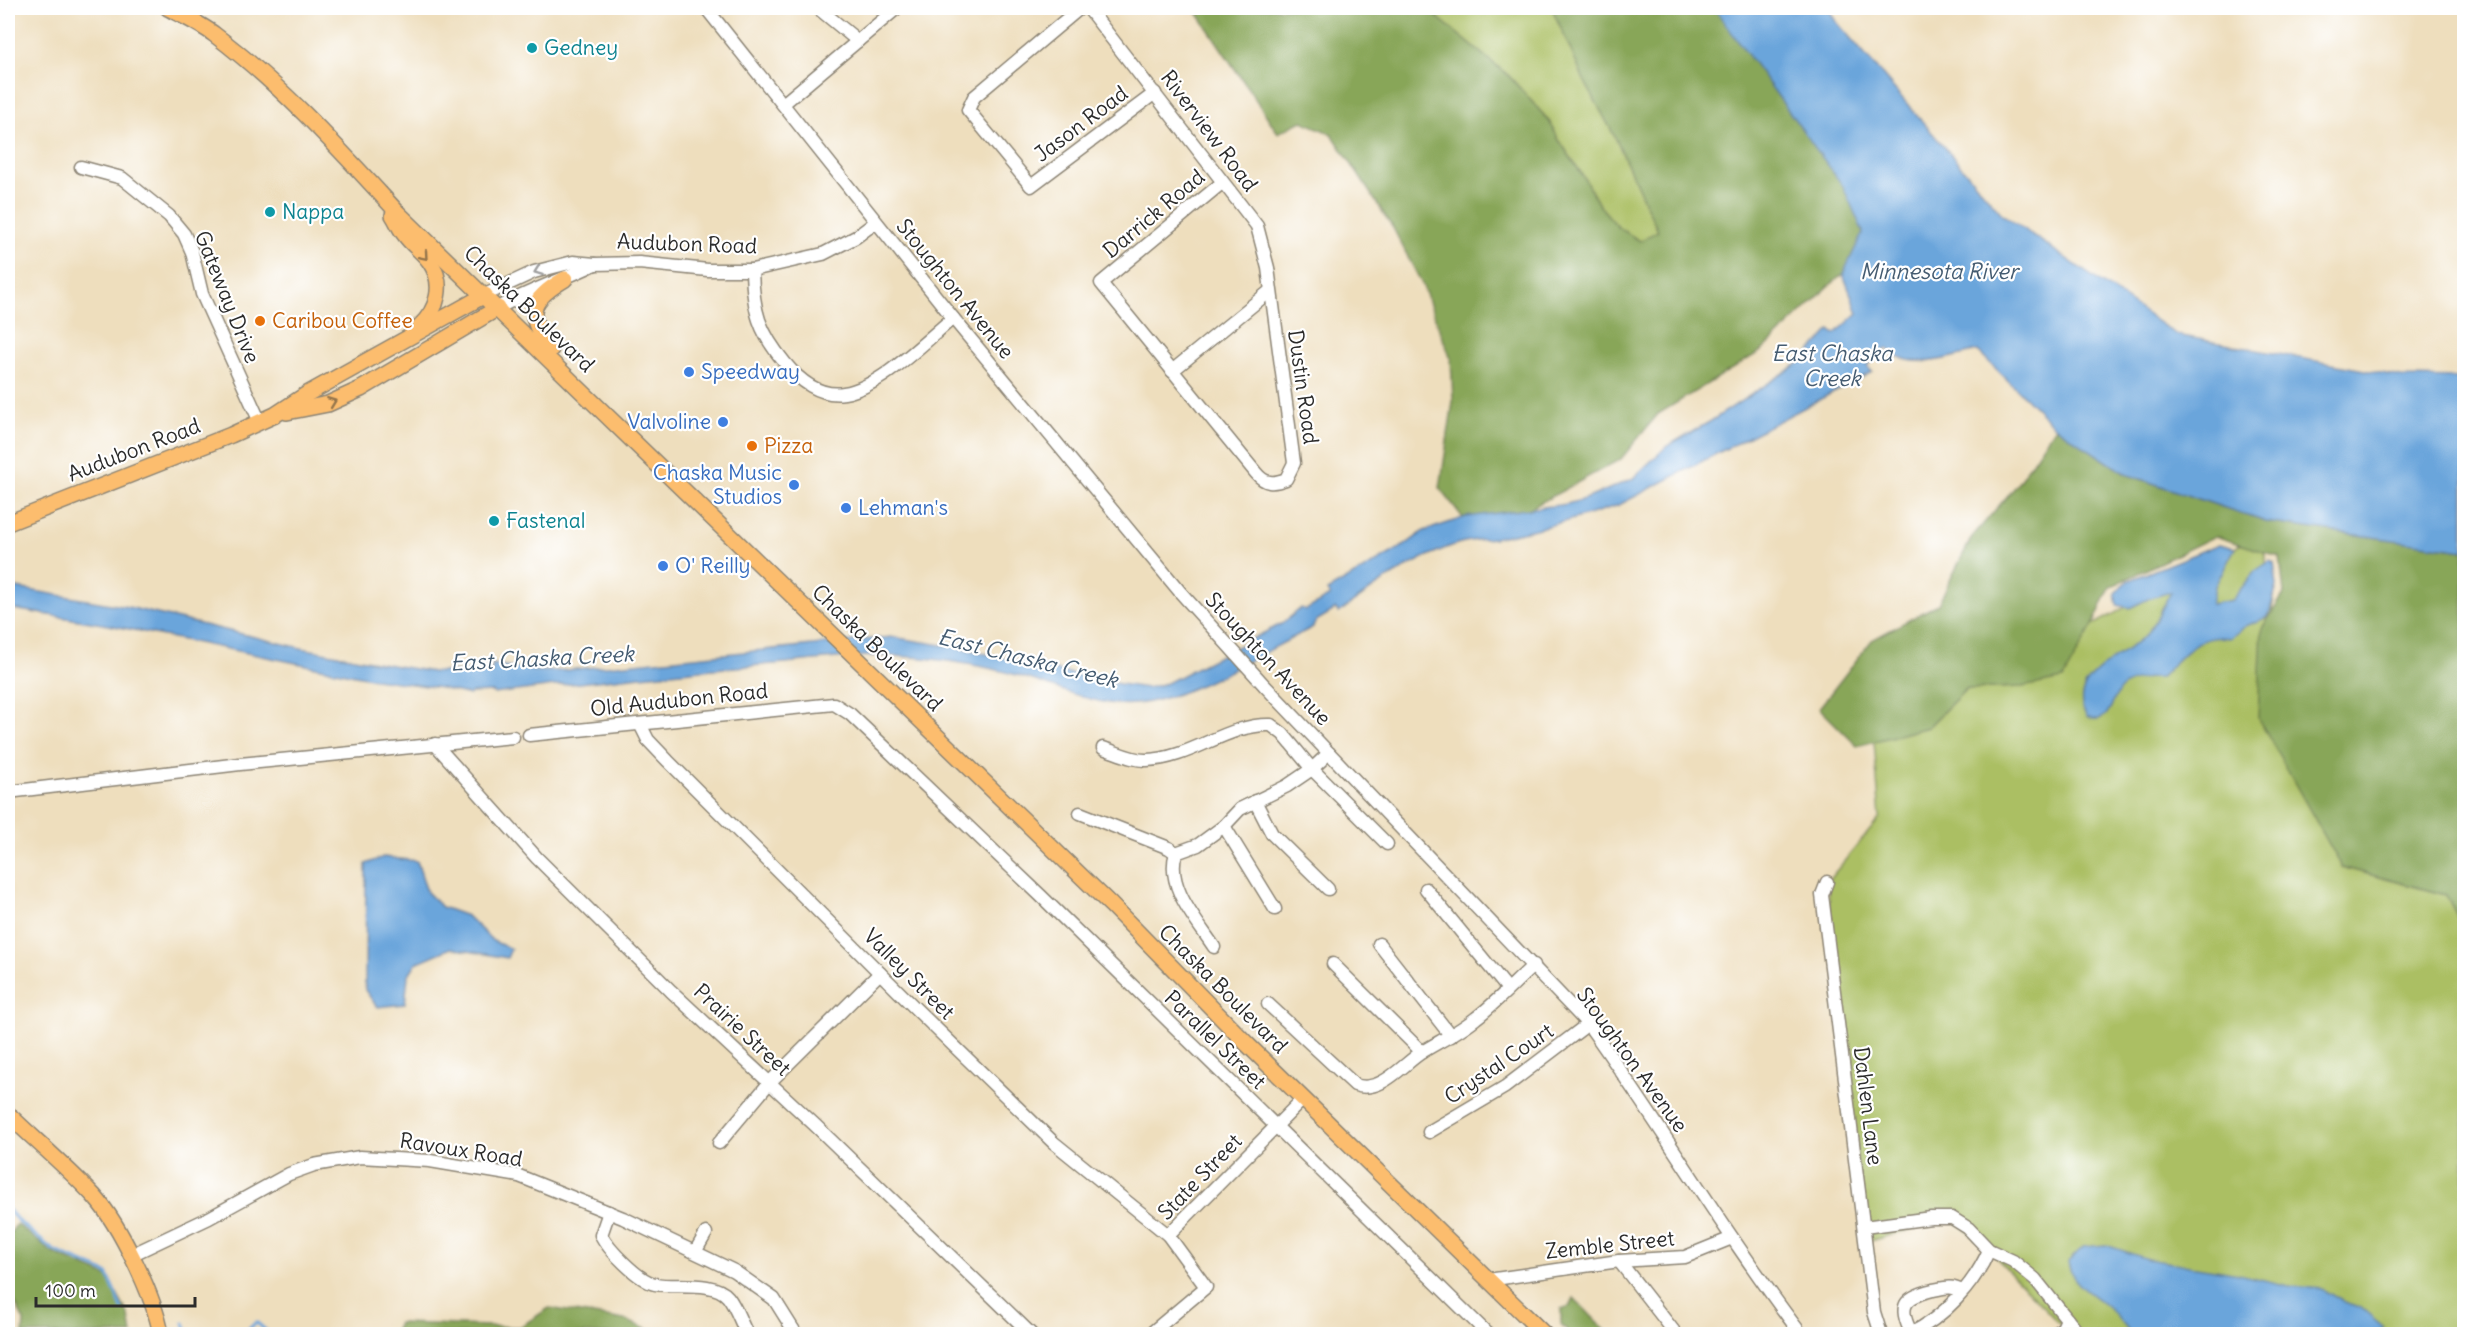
<svg xmlns="http://www.w3.org/2000/svg" width="2472" height="1342" font-family="Delius,sans-serif">
	<style>
		.green { fill: #abbf63; stroke: #6b7547; stroke-width: 1.5 }
		.forest { fill: #88a659; stroke: #5a6842; stroke-width: 1.5 }
		.water { fill: #6ba5db; stroke: #4b6883; stroke-width: 1.5 }
		.lines { fill: none; stroke-linecap: round; stroke-linejoin: round }
		.stream { stroke: #6ba5db; stroke-width: 3 }
		.minor-casing { stroke: #8c8474; stroke-width: 15 }
		.major-casing { stroke: #8c8474; stroke-width: 18 }
		.minor { stroke: #fff; stroke-width: 12 }
		.major { stroke: #fcbd6e; stroke-width: 15 }
		.oneway { stroke: #94744c }
		.oneway2 { stroke: #a0a0a0 }
		.culture-dot { fill: #0f9aa8; stroke: #fff; stroke-width: 2 }
		.food-dot { fill: #e8710a; stroke: #fff; stroke-width: 2 }
		.shop-dot { fill: #3f7fe0; stroke: #fff; stroke-width: 2 }
		.labels { text-anchor: middle; stroke-width: 4.5; stroke-linejoin: round; paint-order: stroke }
		.culture-label { font-size: 21px; fill: #0d838f; stroke: #fff; text-anchor: start }
		.street-label { font-size: 21px; fill: #2b2b2b; stroke: #fff }
		.food-label { font-size: 21px; fill: #c56008; stroke: #fff; text-anchor: start }
		.shop-label { font-size: 21px; fill: #366cbe; stroke: #fff; text-anchor: start }
		.water-label { font-size: 22px; font-style: italic; fill: #455c71; stroke: #fff }
	</style>
	<rect width="100%" height="100%" fill="#fff"/>
	<filter id="ink" filterUnits="userSpaceOnUse"><feTurbulence type="fractalNoise" baseFrequency=".0167" numOctaves="2"/><feDisplacementMap in="SourceGraphic" scale="12" xChannelSelector="R" yChannelSelector="G"/><feConvolveMatrix kernelMatrix="1 2 1 2 8 2 1 2 1" color-interpolation-filters="sRGB"/></filter>
	<filter id="wash" filterUnits="userSpaceOnUse"><feTurbulence type="fractalNoise" baseFrequency=".008" numOctaves="4" result="noise"/><feDisplacementMap in="SourceGraphic" scale="24" xChannelSelector="R" yChannelSelector="G"/><feGaussianBlur stdDeviation="1.35" result="paint"/><feColorMatrix in="noise" values="0 0 0 0 0 0 0 0 0 0 0 0 0 0 0 0 0 1.4 0 .05"/><feComposite in="paint" operator="in"/></filter>
	<g filter="url(#wash)">
		<rect width="100%" height="100%" fill="#eedebd"/>
		<g class="green">
			<polygon points="1426,8 1552,8 1584,80 1616,139 1658,231 1640,241 1619,228 1599,205 1583,176 1559,140 1549,121 1509,76"/>
			<polygon points="2260,534 2274,596 2259,698 2342,867 2446,895 2464,928 2464,1334 2069,1334 1989,1250 1952,1218 1866,1242 1827,882 1880,818 1874,741 1928,727 1966,689 2022,687 2093,625"/>
		</g>
		<g class="forest">
			<polygon points="1194,8 1426,8 1509,76 1549,121 1559,140 1583,176 1599,205 1619,228 1640,241 1658,231 1616,139 1584,80 1552,8 1720,8 1847,177 1872,235 1855,264 1829,286 1763,350 1658,414 1621,459 1529,509 1463,518 1440,488 1453,401 1451,359 1422,284 1393,228 1332,134 1302,121 1278,133"/>
			<polygon points="2055,427 2126,474 2266,522 2464,550 2464,929 2446,895 2342,867 2258,718 2262,628 2284,594 2280,557 2215,536 2110,587 2093,625 2063,679 2022,687 1966,689 1928,727 1857,746 1819,708 1872,640 1938,604 1972,537 2016,486"/>
			<polygon points="17,1224 53,1253 107,1276 129,1316 132,1334 23,1334 24,1321 8,1288 8,1236"/>
			<polygon points="1574,1298 1609,1334 1570,1334 1561,1324 1561,1309 1570,1306"/>
			<polygon points="549,1308 625,1320 658,1334 394,1334 399,1323 520,1327"/>
		</g>
		<g class="water">
			<path d="M1714,8H1828L1835,20L2002,214L2177,335L2402,377L2464,378V550L2266,522L2126,474L2055,427L1978,351C1949,357 1911,373 1887,348L1867,366L1872,372L1619,505C1581,518 1543,528 1503,536C1487,540 1470,539 1454,545C1412,560 1375,586 1339,613L1336,609L1316,621L1313,627C1262,653 1190,699 1135,704C1098,708 1052,685 1017,675C978,664 918,655 878,656C843,656 808,661 774,664C680,671 587,681 494,694L493,692L471,693L469,695L441,688L375,679L114,626L8,608V588L11,587L128,607L301,648L397,666L433,672H492V664L535,671H556L892,637L961,648L1107,682L1147,688L1167,683L1283,623L1301,608L1306,610L1330,596L1327,591L1405,545L1424,531L1466,517L1567,504L1588,498L1632,479L1667,446L1711,421L1802,361L1830,330L1835,334L1858,313L1843,274L1863,232L1843,186Z"/>
			<path d="M2219,544L2235,548L2215,586L2211,604L2232,600L2255,571L2270,561L2274,563L2277,586L2268,617L2246,626L2230,638C2197,632 2181,657 2160,678C2145,678 2135,678 2123,687C2110,697 2112,728 2087,717C2062,677 2129,655 2147,633C2156,621 2164,605 2171,592L2150,598L2130,608L2117,605L2115,593L2128,581Z"/>
			<polygon points="383,857 417,861 427,892 442,907 467,916 493,941 511,949 507,958 451,948 416,963 408,976 405,1004 377,1007 365,990 366,864"/>
			<path d="M2106,1245L2147,1259L2239,1274L2289,1286L2322,1289L2342,1301L2360,1307L2384,1327L2377,1334H2131C2123,1325 2115,1313 2105,1305C2089,1291 2072,1285 2068,1262L2083,1247Z"/>
		</g>
		<g class="lines">
			<g class="stream">
				<polyline points="8,1209 18,1221 53,1250 107,1273 122,1309"/>
				<polyline points="184,1323 187,1331 194,1334"/>
				<polyline points="244,1334 256,1322 270,1334"/>
			</g>
		</g>
	</g>
	<g filter="url(#ink)">
		<g class="lines">
			<g class="minor-casing">
				<g id="minor">
					<path d="M706,8L953,318L1181,593L1264,685L1588,1024C1661,1126 1725,1234 1801,1334"/>
					<polyline points="818,8 858,41"/>
					<polyline points="1080,8 974,97 968,110 1031,186 1155,93"/>
					<path d="M1088,8L1257,226L1268,268L1294,463L1286,479C1273,484 1265,484 1256,473L1101,283L1223,182"/>
					<polyline points="783,104 897,8"/>
					<polyline points="81,167 122,178 169,216 184,234 192,252 202,294 260,422"/>
					<path d="M752,270C753,311 759,332 785,363C799,380 820,397 844,393C881,387 924,342 953,318"/>
					<polyline points="485,295 534,272 573,262 595,264 639,263 708,270 752,270 823,254 856,237 876,222"/>
					<path d="M498,308C529,290 563,280 595,264"/>
					<polyline points="1172,371 1270,291"/>
					<polyline points="640,724 648,740 668,761 916,1009 1053,1142 1168,1235 1206,1287 1150,1334"/>
					<polyline points="529,735 834,704 850,714 891,753 1041,896 1488,1334"/>
					<polyline points="435,744 537,858 671,991 816,1126 1031,1334"/>
					<path d="M1103,748C1116,752 1134,761 1147,760C1191,759 1228,723 1271,725L1283,734L1312,769L1387,844"/>
					<polyline points="8,792 240,764 513,737"/>
					<polyline points="1255,801 1272,834 1328,889"/>
					<polyline points="1080,813 1169,848 1176,853"/>
					<polyline points="1224,826 1275,909"/>
					<polyline points="1827,882 1822,895 1874,1312 1881,1334"/>
					<polyline points="1426,889 1507,988"/>
					<polyline points="1379,944 1451,1036"/>
					<path d="M1214,947C1197,921 1165,886 1176,853L1198,845L1224,826L1240,809L1287,786L1312,769L1329,753"/>
					<polyline points="1333,964 1422,1052"/>
					<path d="M1268,1004L1355,1085C1381,1094 1402,1065 1422,1052C1440,1041 1459,1032 1476,1018C1496,1003 1515,982 1534,965"/>
					<polyline points="1429,1132 1505,1087 1588,1024"/>
					<polyline points="719,1143 770,1082 880,973"/>
					<path d="M609,1212L601,1235C608,1249 639,1281 655,1284C675,1288 714,1280 728,1297C736,1307 741,1323 747,1334"/>
					<polyline points="1864,1227 1931,1218 1952,1218 1968,1228 1989,1250 2013,1261 2035,1279 2079,1334"/>
					<polyline points="1168,1235 1303,1099"/>
					<polyline points="695,1252 706,1233"/>
					<polyline points="131,1255 209,1218 289,1174 314,1165 360,1157 430,1161 519,1176 623,1218 734,1271 774,1299 796,1334"/>
					<polyline points="1619,1261 1676,1334"/>
					<polyline points="1488,1280 1619,1261 1685,1257 1732,1238"/>
					<path d="M1910,1334C1944,1317 1974,1285 1989,1250"/>
					<path d="M1912,1334C1897,1306 1904,1297 1933,1290C1944,1288 1952,1285 1961,1291"/>
					<polyline points="2054,1334 2063,1328 2067,1319"/>
				</g>
			</g>
			<g class="major-casing">
				<g id="major">
					<path d="M168,8C183,16 201,24 215,35C284,87 341,151 399,214L1111,905L1248,1045L1544,1334"/>
					<path d="M393,215C397,221 400,229 405,235C412,245 423,252 430,262C445,284 438,309 420,326"/>
					<path d="M551,349C525,314 528,301 565,279"/>
					<polyline points="287,412 328,404 361,389 498,308"/>
					<polyline points="8,523 231,435 275,415 307,394 485,295"/>
					<path d="M8,1114C36,1141 67,1167 94,1196C120,1225 154,1296 161,1334"/>
				</g>
			</g>
			<use href="#minor" class="minor"/>
			<use href="#major" class="major"/>
		</g>
		<defs><path id="oneway-chevron" d="M-2-3.5L2.5 0L-2 3.5" fill="none" stroke-width="1.6" stroke-linecap="round" stroke-linejoin="round" transform="scale(1.5)"/></defs>
		<g class="oneway">
			<use href="#oneway-chevron" transform="translate(424 256) rotate(49)"/>
			<use href="#oneway-chevron" transform="translate(332 402) rotate(-21)"/>
		</g>
		<use class="oneway2" href="#oneway-chevron" transform="translate(538 271) rotate(160)"/>
	</g>
	<g class="culture-dot">
		<circle cx="532" cy="48" r="6"/>
		<circle cx="270" cy="212" r="6"/>
		<circle cx="494" cy="521" r="6"/>
	</g>
	<g class="food-dot">
		<circle cx="260" cy="321" r="6"/>
		<circle cx="752" cy="446" r="6"/>
	</g>
	<g class="shop-dot">
		<circle cx="689" cy="372" r="6"/>
		<circle cx="723" cy="422" r="6"/>
		<circle cx="794" cy="485" r="6"/>
		<circle cx="846" cy="508" r="6"/>
		<circle cx="663" cy="566" r="6"/>
	</g>
	<g class="labels">
		<g class="culture-label">
			<text x="544" y="55">Gedney</text>
			<text x="282" y="219">Nappa</text>
			<text x="506" y="528">Fastenal</text>
		</g>
		<g class="street-label">
			<text transform="translate(1081 124) rotate(-37)" y="7">Jason Road</text>
			<text transform="translate(1209 131) rotate(53)" y="7">Riverview Road</text>
			<text transform="translate(1154 214) rotate(-40)" y="7">Darrick Road</text>
			<text transform="translate(687 244) rotate(2)" y="7">Audubon Road</text>
			<text transform="translate(955 289) rotate(51)" y="7">Stoughton Avenue</text>
			<text transform="translate(227 297) rotate(68)" y="7">Gateway Drive</text>
			<text transform="translate(529 309) rotate(44)" y="7">Chaska Boulevard</text>
			<text transform="translate(1303 387) rotate(82)" y="7">Dustin Road</text>
			<text transform="translate(134 450) rotate(-21)" y="7">Audubon Road</text>
			<text transform="translate(877 648) rotate(44)" y="7">Chaska Boulevard</text>
			<text transform="translate(1268 659) rotate(47)" y="7">Stoughton Avenue</text>
			<text transform="translate(679 700) rotate(-6)" y="7">Old Audubon Road</text>
			<text transform="translate(909 974) rotate(45)" y="7">Valley Street</text>
			<text transform="translate(1223 989) rotate(45)" y="7">Chaska Boulevard</text>
			<text transform="translate(742 1030) rotate(43)" y="7">Prairie Street</text>
			<text transform="translate(1215 1040) rotate(44)" y="7">Parallel Street</text>
			<text transform="translate(1632 1060) rotate(54)" y="7">Stoughton Avenue</text>
			<text transform="translate(1499 1064) rotate(-34)" y="7">Crystal Court</text>
			<text transform="translate(1868 1106) rotate(83)" y="7">Dahlen Lane</text>
			<text transform="translate(461 1150) rotate(9)" y="7">Ravoux Road</text>
			<text transform="translate(1200 1177) rotate(-46)" y="7">State Street</text>
			<text transform="translate(1610 1245) rotate(-6)" y="7">Zemble Street</text>
		</g>
		<g class="food-label">
			<text x="272" y="328">Caribou Coffee</text>
			<text x="764" y="453">Pizza</text>
		</g>
		<g class="shop-label">
			<text x="701" y="379">Speedway</text>
			<text x="711" y="429" text-anchor="end">Valvoline</text>
			<text x="782" y="480" text-anchor="end">Chaska Music<tspan x="782" dy="24">Studios</tspan></text>
			<text x="858" y="515">Lehman's</text>
			<text x="675" y="573">O' Reilly</text>
		</g>
		<g class="water-label">
			<text x="1939" y="279">Minnesota River</text>
			<text x="1832" y="361">East Chaska<tspan x="1832" dy="25">Creek</tspan></text>
			<text transform="translate(542 658) rotate(-3)" y="8">East Chaska Creek</text>
			<text transform="translate(1028 658) rotate(14)" y="8">East Chaska Creek</text>
		</g>
	</g>
	<rect width="2472" height="1342" fill="none" stroke="#fff" stroke-width="30"/>
	<path d="M36 1297v9h159v-9" fill="none" stroke="#2b2b2b" stroke-width="3"/>
	<text x="45" y="1297" font-size="18" fill="#2b2b2b" stroke="#ffffff" stroke-width="4.5" paint-order="stroke">100 m</text>
</svg>
